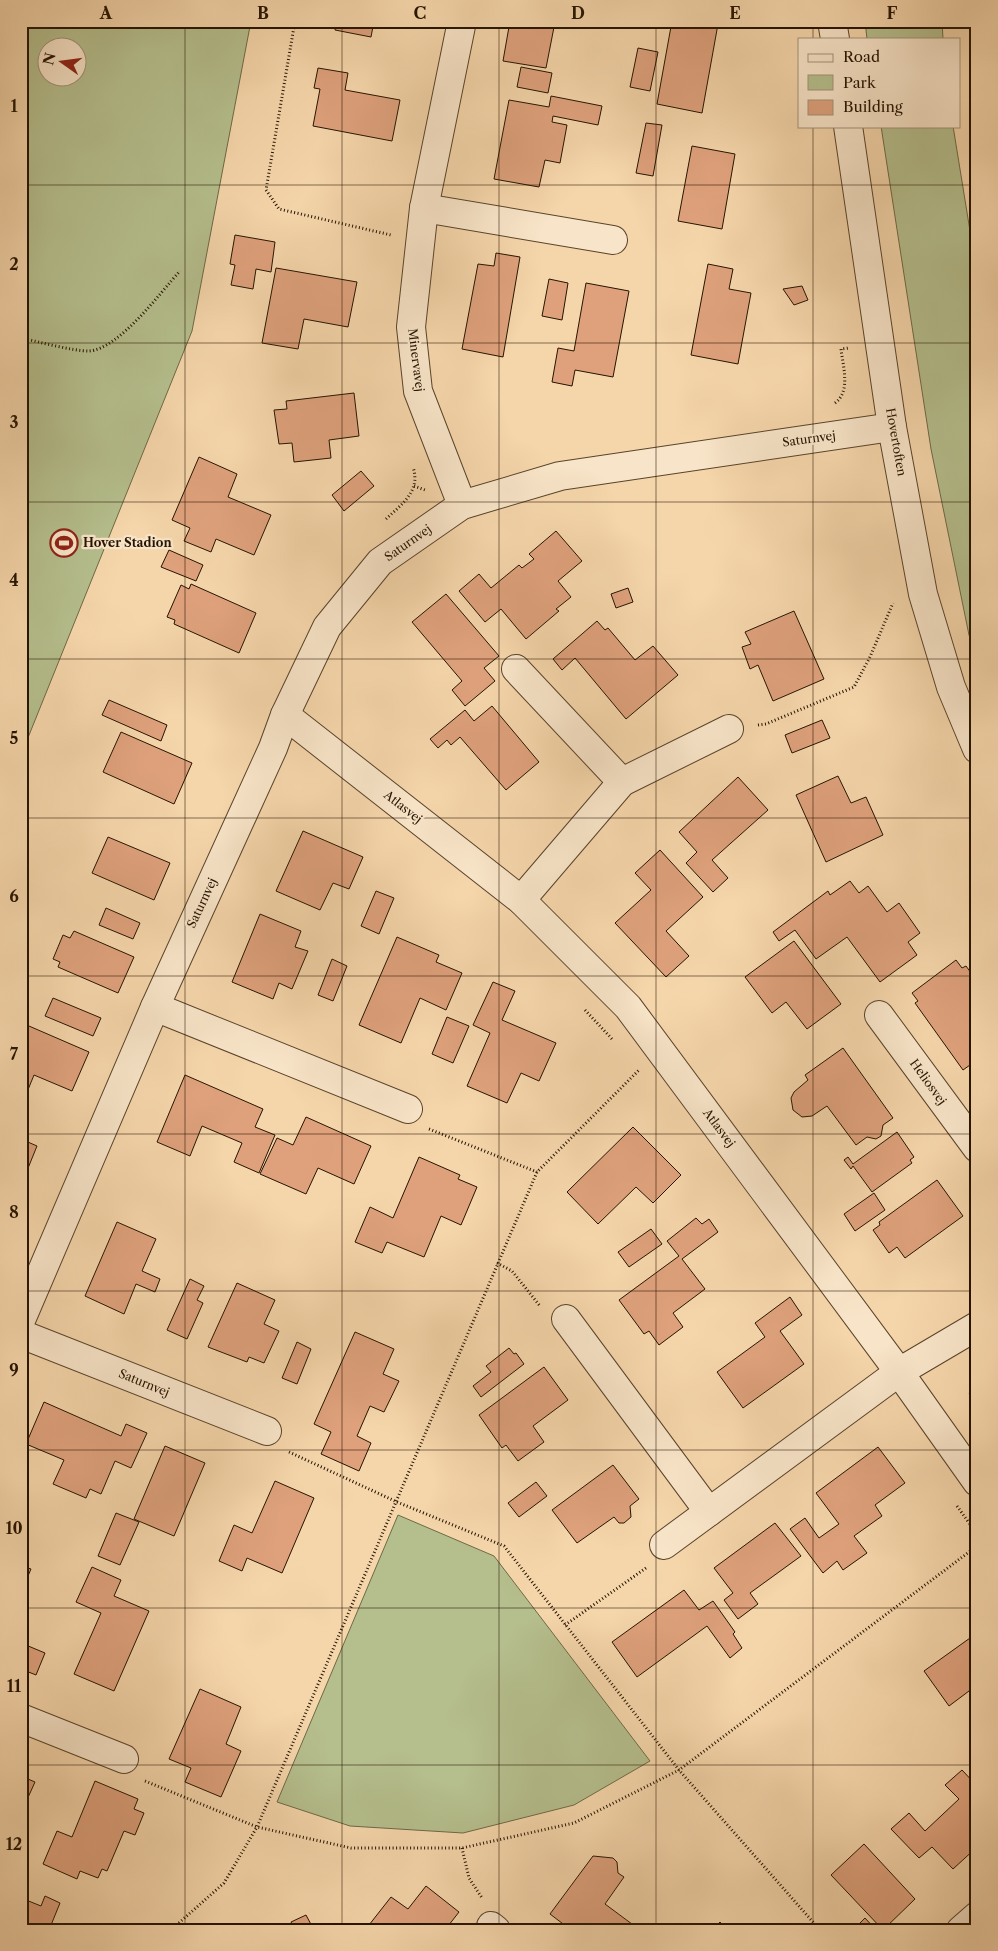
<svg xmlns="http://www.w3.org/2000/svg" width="998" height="1951" font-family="'Libre Caslon Text',serif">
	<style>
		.green { fill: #b5be8d; stroke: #6d6946; fill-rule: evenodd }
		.building { fill: #dea17c; stroke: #251400 }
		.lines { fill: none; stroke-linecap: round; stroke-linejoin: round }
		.minor-casing { stroke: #59442a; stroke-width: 30 }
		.path { stroke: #251400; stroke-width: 3; stroke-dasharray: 1 2.5; stroke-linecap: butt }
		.minor { stroke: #f8e4c8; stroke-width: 28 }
		.grid { fill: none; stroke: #251400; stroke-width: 1; stroke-opacity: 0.55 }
		.labels { text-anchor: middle; stroke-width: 4.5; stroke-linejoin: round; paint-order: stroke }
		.street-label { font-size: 12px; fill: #251400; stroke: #f8e4c8 }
		.poi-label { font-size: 12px; font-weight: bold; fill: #251400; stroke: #f8e4c8; text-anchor: start }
		.neatline { fill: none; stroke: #251400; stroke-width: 2 }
		.grid-label { font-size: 16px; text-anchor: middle; font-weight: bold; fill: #251400 }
	</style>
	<rect width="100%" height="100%" fill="#f5d5aa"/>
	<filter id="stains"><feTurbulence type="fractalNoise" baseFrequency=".004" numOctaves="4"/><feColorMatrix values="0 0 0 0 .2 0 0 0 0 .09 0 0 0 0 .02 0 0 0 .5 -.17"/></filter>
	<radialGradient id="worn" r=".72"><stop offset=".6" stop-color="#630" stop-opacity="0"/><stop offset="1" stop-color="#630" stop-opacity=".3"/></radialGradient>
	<g class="green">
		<path d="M21,21H251L192,331L21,755ZM48,48H78V78H48Z"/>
		<polygon points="865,21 942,21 943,39 867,39"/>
		<polygon points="881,126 953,126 977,274 977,659 969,635 931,449"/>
		<polygon points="398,1515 494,1556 650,1761 574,1805 463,1833 350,1826 277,1802"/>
	</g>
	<g class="building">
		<polygon points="336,21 374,21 371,37 335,30"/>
		<polygon points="510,21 581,21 580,26 555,22 546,68 503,61"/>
		<polygon points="672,21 703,21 718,24 702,113 657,104"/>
		<polygon points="638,48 658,52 650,91 630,87"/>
		<polygon points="521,67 552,73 548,93 517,87"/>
		<polygon points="318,68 348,73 345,90 400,100 392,141 313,126 320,89 314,88"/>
		<polygon points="551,96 602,106 598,125 553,116 552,122 567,125 560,163 545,160 539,187 494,179 509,100 549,107"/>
		<polygon points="646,123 662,125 653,176 636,173"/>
		<polygon points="692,146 735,154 722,229 678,221"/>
		<polygon points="235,235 275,242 271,272 256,269 253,289 231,285 235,265 230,264"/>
		<polygon points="496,253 520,257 503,357 462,349 478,264 494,266"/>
		<polygon points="708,264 733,269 729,289 751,293 738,364 691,355"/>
		<polygon points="276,268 357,282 348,327 304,319 298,349 262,343"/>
		<polygon points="549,279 568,283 562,320 542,316"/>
		<polygon points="586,283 629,291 613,377 575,370 572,386 552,382 558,348 574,351"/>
		<polygon points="802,286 808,300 794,305 783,289"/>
		<polygon points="354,393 359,436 329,440 331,458 294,462 292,443 279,444 274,410 287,409 286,401"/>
		<polygon points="199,457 237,474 228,497 271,515 254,555 216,539 211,552 184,541 190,528 172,520"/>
		<polygon points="361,471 374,486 344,511 332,495"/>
		<polygon points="556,531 582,561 558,581 571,597 556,609 559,611 526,639 501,609 485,622 459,591 479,574 491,588 519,565 522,568 534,559 529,554"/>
		<polygon points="169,550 203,565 196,581 161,567"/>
		<polygon points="191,584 256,613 239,653 174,624 175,620 167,617 181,585 189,589"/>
		<polygon points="628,588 633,602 616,608 611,594"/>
		<polygon points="446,594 499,656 484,668 495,681 465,706 452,690 462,681 412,622"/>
		<polygon points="794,611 824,679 773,701 758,665 750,669 742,647 751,644 745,632"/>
		<polygon points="597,621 605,630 608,628 635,660 653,646 678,675 626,719 575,658 562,670 553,659"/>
		<polygon points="109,700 167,725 161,741 102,715"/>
		<polygon points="492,706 539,762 506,790 460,737 451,745 447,740 438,748 430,739 465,710 474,721"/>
		<polygon points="822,720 830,738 792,753 785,735"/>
		<polygon points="121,732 192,763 174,804 103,772"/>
		<polygon points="838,776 851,803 866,797 883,835 826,862 796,795"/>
		<polygon points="738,777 768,810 712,860 728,878 713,892 686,863 697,852 679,832"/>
		<polygon points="303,831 363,857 349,889 333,883 320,910 276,891"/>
		<polygon points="108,837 170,863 154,900 92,873"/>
		<polygon points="660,850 703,897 666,931 689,956 666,977 615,923 651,890 635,873"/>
		<polygon points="850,881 859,893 868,886 887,912 899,903 920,933 908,942 917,955 880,982 847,937 816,959 795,930 779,941 773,932 828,891 830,895"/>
		<polygon points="376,891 394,898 379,934 361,926"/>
		<polygon points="106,908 140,923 133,939 99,925"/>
		<polygon points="260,914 301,931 295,947 308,951 292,989 279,983 273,999 232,982"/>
		<polygon points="74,931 134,957 118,993 58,967 60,962 53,959 63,935 70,938"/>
		<polygon points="397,937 439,955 436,962 462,973 446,1010 420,998 401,1043 359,1025"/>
		<polygon points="794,941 841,1004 807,1029 786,1002 772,1013 745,977"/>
		<polygon points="332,959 347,966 333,1001 318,995"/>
		<polygon points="956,960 962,968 966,966 977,981 977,1060 963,1070 915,1003 918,1001 912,993"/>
		<polygon points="493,982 515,991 502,1020 556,1043 539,1081 521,1073 507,1103 467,1086 490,1033 473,1025"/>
		<polygon points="53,998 101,1018 93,1036 45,1016"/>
		<polygon points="21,1007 27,1009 22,1023 89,1052 72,1091 34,1075 25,1097 21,1095"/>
		<polygon points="447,1017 469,1026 453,1063 432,1054"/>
		<polygon points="843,1048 893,1118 883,1125 881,1136 876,1139 867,1137 856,1145 827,1106 812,1116 802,1117 793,1110 791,1098 794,1092 808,1080 805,1075"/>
		<polygon points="185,1075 263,1109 255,1127 275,1135 259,1173 234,1162 242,1143 202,1126 190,1156 157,1142"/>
		<polygon points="306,1117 371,1146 354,1184 318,1168 306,1194 260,1174 277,1138 293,1145"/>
		<polygon points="633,1127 681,1175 653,1203 636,1187 598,1224 567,1192"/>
		<polygon points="897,1132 914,1157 910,1160 912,1163 872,1192 853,1166 851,1169 844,1160 848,1157 853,1164"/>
		<polygon points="21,1139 37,1146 22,1183 21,1183"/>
		<polygon points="419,1157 460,1175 458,1179 477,1187 461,1225 441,1216 424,1257 387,1242 382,1253 355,1242 370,1207 393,1218"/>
		<polygon points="937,1180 963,1216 905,1258 897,1247 889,1253 873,1230 880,1225 879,1222"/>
		<polygon points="874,1193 885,1210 855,1231 844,1214"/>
		<polygon points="696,1218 702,1224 709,1219 718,1232 682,1259 705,1289 673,1313 683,1327 659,1345 649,1331 644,1334 619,1300 679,1256 667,1241"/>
		<polygon points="117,1222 156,1239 142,1271 160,1279 155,1292 136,1284 124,1314 85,1296"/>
		<polygon points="651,1229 662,1244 629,1267 618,1252"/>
		<polygon points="190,1279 204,1286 197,1300 203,1303 187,1339 167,1330"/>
		<polygon points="237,1283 275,1300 264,1324 279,1331 264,1363 249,1357 247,1362 208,1347"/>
		<polygon points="790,1297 802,1315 780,1331 804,1364 743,1408 717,1372 765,1337 755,1323"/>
		<polygon points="355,1332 394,1349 383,1374 399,1381 384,1412 370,1406 357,1436 371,1443 359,1471 321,1454 331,1432 314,1424"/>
		<polygon points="297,1342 311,1349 297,1384 282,1378"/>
		<polygon points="509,1348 514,1354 516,1353 524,1364 481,1397 473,1386 491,1372 486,1366"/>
		<polygon points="544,1367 568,1400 533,1426 544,1442 518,1461 506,1445 502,1448 479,1415"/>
		<polygon points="977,1388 977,1404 969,1393"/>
		<polygon points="44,1402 121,1436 126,1424 147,1433 131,1468 115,1461 101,1494 90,1489 86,1498 53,1484 64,1460 26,1444"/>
		<polygon points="165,1446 205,1463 174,1536 134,1519"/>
		<polygon points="878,1447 905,1483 875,1505 882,1516 854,1536 867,1553 843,1570 837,1561 823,1573 790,1529 805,1518 819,1538 839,1524 816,1493"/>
		<polygon points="613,1465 639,1499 630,1506 631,1517 624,1523 619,1523 614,1517 577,1543 552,1510"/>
		<polygon points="275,1481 314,1498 282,1573 247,1558 242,1571 219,1561 234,1525 252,1533"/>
		<polygon points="536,1482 547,1496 519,1517 508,1503"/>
		<polygon points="116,1513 139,1522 120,1565 98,1556"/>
		<polygon points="775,1523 801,1556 750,1593 758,1604 738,1619 724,1600 733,1593 714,1568"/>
		<polygon points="21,1557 26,1559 23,1566 31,1569 21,1592"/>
		<polygon points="92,1567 121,1580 114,1596 149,1611 114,1691 74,1674 101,1613 76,1602"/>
		<polygon points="684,1590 699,1610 713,1601 735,1632 733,1634 742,1648 730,1658 707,1626 637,1677 612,1642"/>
		<polygon points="977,1633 977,1685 949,1706 924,1671"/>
		<polygon points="21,1643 45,1653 36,1675 21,1669"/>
		<polygon points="200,1689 241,1707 226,1744 241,1751 221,1797 185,1782 191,1768 169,1759"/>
		<polygon points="962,1770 977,1786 977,1847 953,1869 932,1847 919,1858 891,1829 909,1813 925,1831 959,1799 945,1785"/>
		<polygon points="21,1776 35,1782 21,1813"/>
		<polygon points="95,1781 138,1799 134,1809 144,1813 135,1835 124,1831 107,1871 102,1869 98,1878 80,1871 77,1879 43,1864 57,1831 72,1837"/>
		<polygon points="864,1844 915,1899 883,1930 831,1875"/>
		<polygon points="593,1856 613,1858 617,1862 618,1873 624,1877 605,1904 640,1930 571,1930 550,1914"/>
		<polygon points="426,1886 459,1912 445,1930 362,1930 361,1927 369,1925 391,1897 408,1909"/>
		<polygon points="45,1896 60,1903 49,1930 21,1930 21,1898 41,1906"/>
		<polygon points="306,1915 314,1930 295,1930 291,1922"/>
		<polygon points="865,1918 876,1930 853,1930"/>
		<polygon points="720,1922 727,1930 712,1930"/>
	</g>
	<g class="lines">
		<g class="minor-casing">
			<g id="minor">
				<polyline points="462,21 424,208 411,327 418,391 462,505"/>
				<polyline points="832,21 835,39"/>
				<polyline points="848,126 892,427 923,594 951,687 977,749"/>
				<polyline points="424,208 613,240"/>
				<polyline points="516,669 622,782"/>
				<polyline points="285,715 521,900 628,1007 899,1372 977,1482"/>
				<polyline points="521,900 622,782 729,729"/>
				<polyline points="155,1007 408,1109"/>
				<polyline points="879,1015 977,1148"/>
				<polyline points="566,1319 709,1512"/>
				<polyline points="21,1320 155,1007 273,748 285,715 327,627 380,562 462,505 560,476 892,427"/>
				<polyline points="21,1334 267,1431"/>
				<polyline points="664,1545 899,1372 977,1326"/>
				<polyline points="21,1718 124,1759"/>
				<polyline points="491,1926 496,1930"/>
				<polyline points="961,1930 977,1916"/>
			</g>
		</g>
		<g class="path">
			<polyline points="295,21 266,190 279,209 391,235"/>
			<path d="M21,338C40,342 72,351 89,351C119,349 160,293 180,271"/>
			<path d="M835,403C851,391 843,367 841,349L849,348"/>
			<polyline points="414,486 425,490"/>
			<path d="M386,519C402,504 421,491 413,467"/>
			<polyline points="758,725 766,724 854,687 870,657 893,603"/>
			<polyline points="585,1010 612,1039"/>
			<polyline points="429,1129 537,1172"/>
			<polyline points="497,1263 512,1271 540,1306"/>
			<polyline points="289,1452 397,1502 504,1546 679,1770 820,1930"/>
			<polyline points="957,1506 977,1534"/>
			<polyline points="565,1625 646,1568"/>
			<polyline points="145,1781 257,1827 351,1848 462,1848 574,1823 679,1770 977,1546"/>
			<polyline points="462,1848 469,1878 482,1898"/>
			<polyline points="171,1930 224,1883 257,1827 537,1172 639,1070"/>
		</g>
		<use href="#minor" class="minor"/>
	</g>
	<path class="grid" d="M185,21V1930M342,21V1930M499,21V1930M656,21V1930M813,21V39M813,126V1930M21,185H977M21,343H977M21,502H977M21,659H977M21,818H977M21,976H977M21,1134H977M21,1291H977M21,1450H977M21,1608H977M21,1765H977"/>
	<defs>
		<g id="stadium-ring" transform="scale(1.4375)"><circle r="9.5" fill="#f8e4c8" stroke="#8f2418" stroke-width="1.5"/><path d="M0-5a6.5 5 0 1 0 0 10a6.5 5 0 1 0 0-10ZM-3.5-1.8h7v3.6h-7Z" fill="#8f2418"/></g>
	</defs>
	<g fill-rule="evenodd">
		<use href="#stadium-ring" x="64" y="543"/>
	</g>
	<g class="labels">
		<g class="street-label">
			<text transform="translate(416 360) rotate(83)" y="4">Minervavej</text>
			<text transform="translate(809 439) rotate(-8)" y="4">Saturnvej</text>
			<text transform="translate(896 442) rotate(80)" y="4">Hovertoften</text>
			<text transform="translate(408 543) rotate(-35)" y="4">Saturnvej</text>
			<text transform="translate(403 807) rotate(38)" y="4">Atlasvej</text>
			<text transform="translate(202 903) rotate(-65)" y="4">Saturnvej</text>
			<text transform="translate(928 1082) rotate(54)" y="4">Heliosvej</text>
			<text transform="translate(719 1128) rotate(53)" y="4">Atlasvej</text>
			<text transform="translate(144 1383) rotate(22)" y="4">Saturnvej</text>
		</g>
		<g class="poi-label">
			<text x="83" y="547">Hover Stadion</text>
		</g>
	</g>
	<rect width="998" height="1951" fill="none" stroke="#f5d5aa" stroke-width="55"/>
	<rect x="798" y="38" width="162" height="90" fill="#f8e4c8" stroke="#a49178"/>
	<rect x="808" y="54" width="25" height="8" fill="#f8e4c8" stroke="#a49178"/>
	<text x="843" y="62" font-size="15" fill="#251400">Road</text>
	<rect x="808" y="75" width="25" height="15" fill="#b5be8d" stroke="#a49178"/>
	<text x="843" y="88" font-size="15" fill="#251400">Park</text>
	<rect x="808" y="100" width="25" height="15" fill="#dea17c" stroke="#a49178"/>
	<text x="843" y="112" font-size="15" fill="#251400">Building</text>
	<g transform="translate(62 62) rotate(284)"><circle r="24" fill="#f8e4c8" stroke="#a49178"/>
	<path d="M0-4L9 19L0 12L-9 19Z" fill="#8f2418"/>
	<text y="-8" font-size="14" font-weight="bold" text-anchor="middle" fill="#251400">N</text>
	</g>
	<rect x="28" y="28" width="942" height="1896" class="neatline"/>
	<g class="grid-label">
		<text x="106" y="19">A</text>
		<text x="263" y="19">B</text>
		<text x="420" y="19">C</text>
		<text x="578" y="19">D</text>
		<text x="735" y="19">E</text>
		<text x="892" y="19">F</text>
		<text x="14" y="112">1</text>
		<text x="14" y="270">2</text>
		<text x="14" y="428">3</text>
		<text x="14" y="586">4</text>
		<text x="14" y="744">5</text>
		<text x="14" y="902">6</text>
		<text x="14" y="1060">7</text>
		<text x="14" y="1218">8</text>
		<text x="14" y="1376">9</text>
		<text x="14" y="1534">10</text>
		<text x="14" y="1692">11</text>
		<text x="14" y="1850">12</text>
	</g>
	<rect width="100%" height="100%" filter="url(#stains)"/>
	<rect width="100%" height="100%" fill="url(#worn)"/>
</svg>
